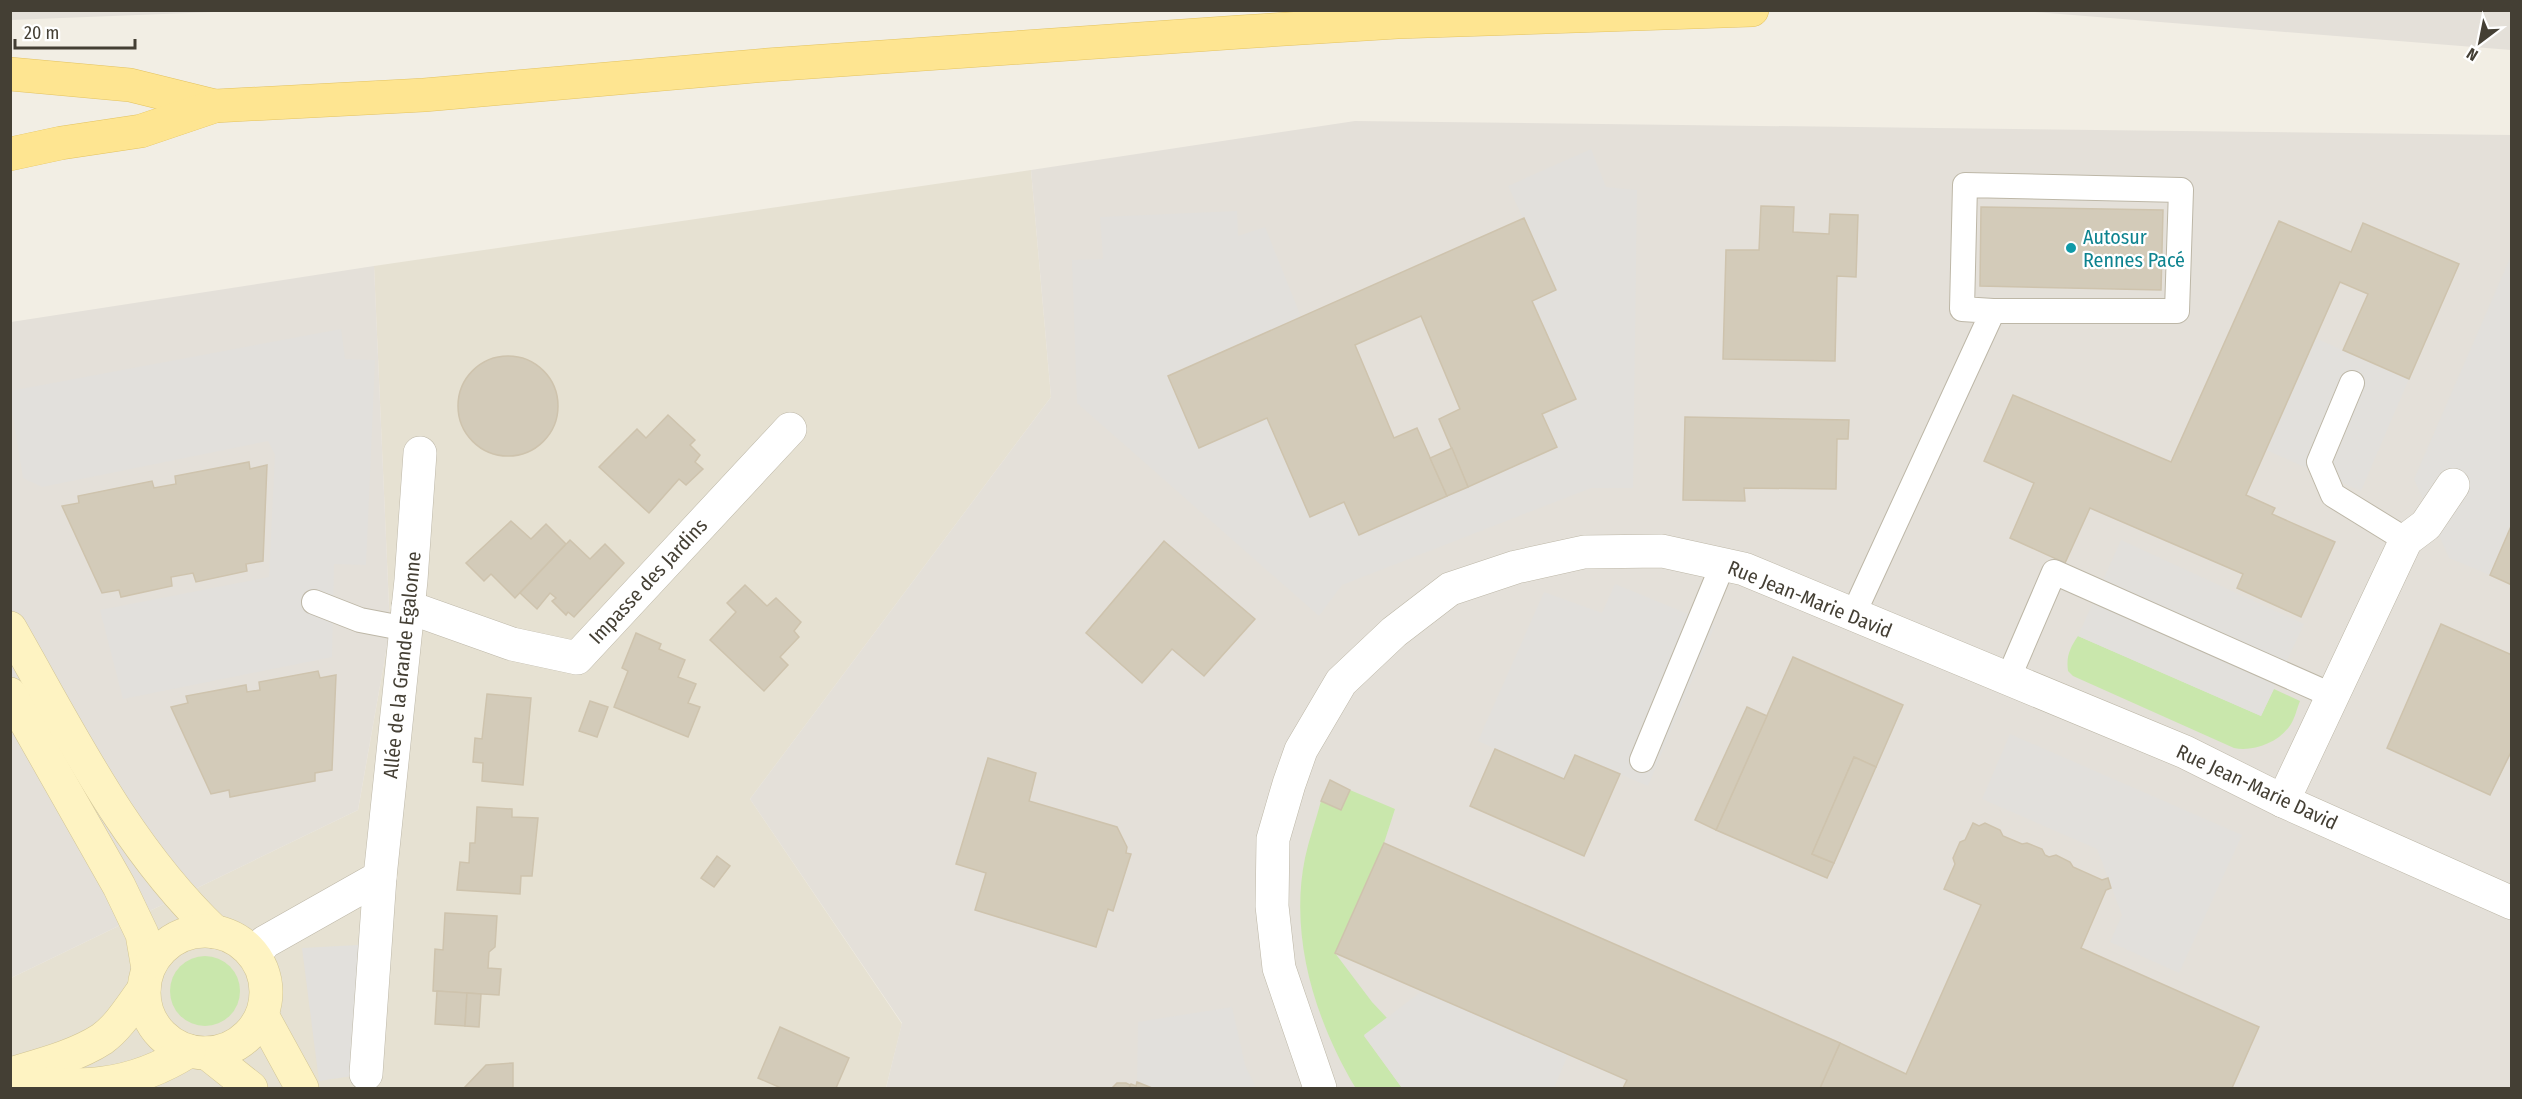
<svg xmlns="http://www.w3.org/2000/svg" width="2522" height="1099" font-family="'Fira Sans Condensed',sans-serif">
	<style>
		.residential { fill: #e6e1d2 }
		.industrial { fill: #e4e0d9 }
		.green { fill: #c9e7ac }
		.parking { fill: #e2e0dc }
		.building { fill: #d3cbb9; stroke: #cec3ad; stroke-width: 1.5 }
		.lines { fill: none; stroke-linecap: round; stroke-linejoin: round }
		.lane-casing { stroke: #bdb7a7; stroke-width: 26 }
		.street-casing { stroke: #bdb7a7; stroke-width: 34 }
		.secondary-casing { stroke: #d2c594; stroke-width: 34 }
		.primary-casing { stroke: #e3c361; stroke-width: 34 }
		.lane { stroke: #fff; stroke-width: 24 }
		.street { stroke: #fff; stroke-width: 33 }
		.secondary { stroke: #fef3c2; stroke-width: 33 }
		.primary { stroke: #fee591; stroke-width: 33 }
		.culture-dot { fill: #0f9aa8; stroke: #fff; stroke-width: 2 }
		.labels { text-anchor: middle; stroke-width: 4.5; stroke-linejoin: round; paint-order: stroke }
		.culture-label { font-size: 20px; fill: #0d838f; stroke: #fff; text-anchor: start }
		.street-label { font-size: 20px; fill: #443f34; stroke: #fff }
	</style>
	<rect width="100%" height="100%" fill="#f2eee4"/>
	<polygon class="residential" points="1031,170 1051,397 750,799 902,1024 886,1088 11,1088 11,978 358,810 390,629 374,266"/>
	<g class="industrial">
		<polygon points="11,10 239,10 239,11 11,20"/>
		<polygon points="2023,11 2511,11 2511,50"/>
		<polygon points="1355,121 2511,135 2511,1088 886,1088 902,1023 750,799 1051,397 1031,170"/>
		<polygon points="374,266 390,629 358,810 11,978 11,322"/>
	</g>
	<g class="green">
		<path d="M2078,636L2261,716L2274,689L2300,701C2297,708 2295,718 2291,724C2280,742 2254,752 2234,748L2073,676L2068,671C2066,656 2070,648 2078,636Z"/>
		<path d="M1350,790L1395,809L1384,843L1335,953L1372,1002L1387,1018L1364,1036L1402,1088H1356L1355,1087C1315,1020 1289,936 1305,858C1309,839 1316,820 1321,801L1341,809Z"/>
		<circle cx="205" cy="991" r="35"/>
	</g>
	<g class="parking">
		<polygon points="1591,149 1606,187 1637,190 1633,488 1591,488 1342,585 1319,616 1077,403 1072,260 1103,259 1100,217 1237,211 1238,236 1265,227 1301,317 1168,375 1199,447 1267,418 1310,517 1344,502 1359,535 1557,447 1542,414 1575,399 1532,301 1556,290 1508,186"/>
		<polygon points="2511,256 2511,524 2490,575 2449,558 2414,479"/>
		<polygon points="341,329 345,359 375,360 366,565 334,564 332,657 123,699 100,610 269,577 275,455 268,441 42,487 23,478 11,405 10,391"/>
		<polygon points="2315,338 2409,379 2361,491 2266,450"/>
		<polygon points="2121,540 2304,624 2261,716 2078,636"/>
		<polygon points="1615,584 1715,625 1648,786 1575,755 1564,779 1478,741 1544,592 1602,613"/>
		<polygon points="2010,734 2242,835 2179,973 2110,942 2122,915 2097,849 1982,799"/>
		<polygon points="377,944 366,1074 319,1081 302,948"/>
		<polygon points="1422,991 1568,1055 1554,1088 1402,1088 1364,1035"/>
		<polygon points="1232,1007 1245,1065 1256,1088 1152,1088 1137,1082 1138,1022"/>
	</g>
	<g class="building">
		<polygon points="1761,206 1794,207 1793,232 1829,234 1830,214 1858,215 1856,277 1837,276 1835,361 1723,359 1726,250 1759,250"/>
		<polygon points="1981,207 2163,210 2161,290 1980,286"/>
		<polygon points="1524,218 1556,290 1532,301 1576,399 1542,414 1557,447 1468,487 1439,419 1460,409 1421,316 1355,345 1394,438 1417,428 1447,496 1359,535 1344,502 1310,517 1267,418 1199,448 1168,376"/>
		<polygon points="2279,221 2351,252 2363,223 2459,264 2409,379 2343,350 2368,294 2340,282 2246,495 2275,508 2272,514 2335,542 2301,617 2237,588 2243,574 2090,508 2065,563 2010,538 2034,483 1984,461 2013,395 2171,462"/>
		<circle cx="508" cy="406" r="50"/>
		<polygon points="668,415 695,440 690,445 700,455 695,462 703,469 686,485 679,479 649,513 599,467 637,429 646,438"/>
		<polygon points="1685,417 1849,420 1848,439 1837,439 1836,489 1744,488 1745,501 1683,500"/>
		<polygon points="1452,448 1468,487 1447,496 1430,458"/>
		<polygon points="249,462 250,469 267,465 263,561 246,564 247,571 196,582 193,573 171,577 172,586 121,597 119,590 102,593 62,506 79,503 78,496 152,481 154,488 176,484 175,476"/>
		<polygon points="511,521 531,539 546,524 566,544 515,598 491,574 484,581 466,563"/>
		<polygon points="2512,524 2512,585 2490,575"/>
		<polygon points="570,540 590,559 605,544 624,563 574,617 568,612 566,615 552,601 556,598 550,593 537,609 520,593"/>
		<polygon points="1164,541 1255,619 1204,676 1172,649 1142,683 1086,633"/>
		<polygon points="745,585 767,606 776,598 801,622 794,631 799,637 780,657 788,665 764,691 710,640 736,612 727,603"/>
		<polygon points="2441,624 2512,655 2512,750 2490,795 2387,748"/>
		<polygon points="636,633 661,644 659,649 685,660 678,677 696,684 688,703 700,707 688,737 614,707 628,671 622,668"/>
		<polygon points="1793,657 1903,705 1876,767 1854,757 1812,854 1834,863 1827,878 1716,830"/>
		<polygon points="318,671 320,678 336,675 332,770 315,773 315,781 230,797 229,790 211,794 171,707 188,703 186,696 246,685 247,692 260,690 259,682"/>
		<polygon points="487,694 531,698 523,785 482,781 483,763 473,762 475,738 482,739"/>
		<polygon points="590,701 608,707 597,737 579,731"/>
		<polygon points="1747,707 1767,716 1716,830 1695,820"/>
		<polygon points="1495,749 1564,779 1575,755 1620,774 1584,856 1470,806"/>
		<polygon points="1854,757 1876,767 1834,863 1812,854"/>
		<polygon points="988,758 1036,773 1029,801 1117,827 1127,847 1126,853 1131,854 1113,911 1108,909 1096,947 975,910 986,873 956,864"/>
		<polygon points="1330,780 1350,790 1341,810 1321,801"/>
		<polygon points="477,807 512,809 512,817 538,818 532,876 521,876 520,894 457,890 460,862 469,863 470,843 475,843"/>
		<polygon points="1973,823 1979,826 1985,823 2000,830 2003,836 2022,844 2027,843 2042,849 2045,855 2049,857 2056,855 2070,862 2073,867 2102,880 2108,878 2111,888 2106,890 2081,948 2259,1027 2232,1088 1820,1088 1840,1043 1906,1074 1981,905 1944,889 1955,864 1953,858 1960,842 1965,840"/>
		<polygon points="1384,843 1840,1043 1820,1088 1623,1088 1627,1080 1335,953"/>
		<polygon points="717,856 730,866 714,887 701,878"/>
		<polygon points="445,913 497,916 495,947 489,952 488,968 501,969 499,995 433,991 435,949 443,950"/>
		<polygon points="437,991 467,993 465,1026 435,1024"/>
		<polygon points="467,993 481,994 479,1027 465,1026"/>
		<polygon points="780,1027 849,1058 836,1088 781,1088 758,1078"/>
		<polygon points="513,1063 513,1088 464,1088 486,1065"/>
		<polygon points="1137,1082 1152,1088 1129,1088 1131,1084 1136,1086"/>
		<polygon points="1117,1083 1126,1083 1130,1085 1129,1088 1112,1088"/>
	</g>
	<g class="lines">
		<g class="lane-casing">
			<g id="lane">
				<polyline points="2352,383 2319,462 2333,495 2406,540"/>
				<polyline points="314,602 360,620 407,629"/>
				<polyline points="1853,615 1993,311 2177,311 2181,190 1965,185 1962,309 1993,311"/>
				<polyline points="2008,679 2054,572 2331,695"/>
				<polyline points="1642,760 1723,564"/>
			</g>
		</g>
		<g class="street-casing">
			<g id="street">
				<polyline points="408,607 512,644 577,658 790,429"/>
				<polyline points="2283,801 2406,540 2426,525 2453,485"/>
				<polyline points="254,955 265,942 380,877"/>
				<polyline points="366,1074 380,877 411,580 420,453"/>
				<polyline points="1320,1088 1279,968 1272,906 1273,839 1289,784 1301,750 1341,682 1394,632 1450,589 1516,567 1584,552 1662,551 1744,569 2185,752 2283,801 2512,903"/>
			</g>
		</g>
		<g class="secondary-casing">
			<g id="secondary">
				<path d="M10,628C70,733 126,848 215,932"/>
				<polyline points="10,694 119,886 142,934 148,969"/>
				<circle cx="205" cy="992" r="61"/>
				<polyline points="262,1015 302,1088"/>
				<polyline points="207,1053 251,1088"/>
				<path d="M10,1074C40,1065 76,1056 102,1039C119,1027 132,1005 144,989"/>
				<path d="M10,1080C79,1089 129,1089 189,1051"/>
			</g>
		</g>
		<g class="primary-casing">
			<g id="primary">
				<polyline points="10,74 130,85 215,106"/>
				<polyline points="10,154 61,143 141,131 215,106 424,95 767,65 1240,32 1397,22 1752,10"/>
			</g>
		</g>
		<use href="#lane" class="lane"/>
		<use href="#street" class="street"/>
		<use href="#secondary" class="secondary"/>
		<use href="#primary" class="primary"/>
	</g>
	<circle class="culture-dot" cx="2071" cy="248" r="6"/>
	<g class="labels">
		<g class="culture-label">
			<text x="2083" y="244">Autosur<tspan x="2083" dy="23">Rennes Pacé</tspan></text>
		</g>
		<g class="street-label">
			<text transform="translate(648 581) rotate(-47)" y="7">Impasse des Jardins</text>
			<text transform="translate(1810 599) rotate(22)" y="7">Rue Jean-Marie David</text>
			<text transform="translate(402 665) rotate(-84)" y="7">Allée de la Grande Egalonne</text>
			<text transform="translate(2257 787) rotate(25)" y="7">Rue Jean-Marie David</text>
		</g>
	</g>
	<rect width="2522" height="1099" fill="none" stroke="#443f34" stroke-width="24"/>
	<g transform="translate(2480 42) rotate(212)" stroke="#ffffff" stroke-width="4.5" paint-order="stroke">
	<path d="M0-4.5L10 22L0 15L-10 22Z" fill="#443f34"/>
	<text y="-9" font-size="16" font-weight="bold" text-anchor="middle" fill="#443f34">N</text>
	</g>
	<path d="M15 39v9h120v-9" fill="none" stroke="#443f34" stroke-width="3"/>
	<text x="24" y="39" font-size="18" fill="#443f34" stroke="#ffffff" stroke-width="4.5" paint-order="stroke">20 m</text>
</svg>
